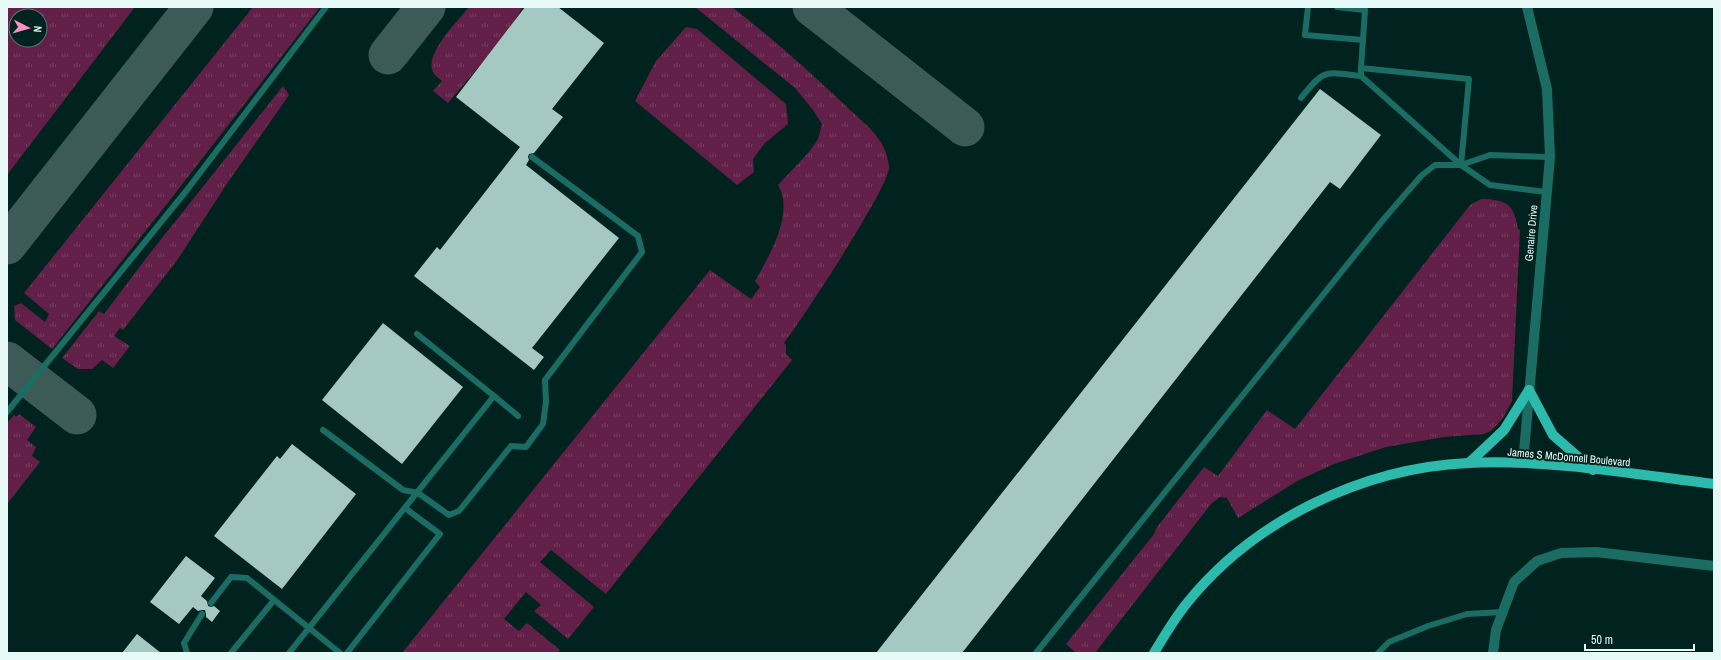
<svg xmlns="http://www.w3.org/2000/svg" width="1721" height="660" font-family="'Archivo Narrow',sans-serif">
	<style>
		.grass { fill: url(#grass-tufts); fill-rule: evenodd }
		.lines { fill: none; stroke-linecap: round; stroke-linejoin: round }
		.taxiway { stroke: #3c5a56; stroke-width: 39 }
		.building { fill: #a4c8c2 }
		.service { stroke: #1b6d64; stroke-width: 6 }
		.minor { stroke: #1b6d64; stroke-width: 10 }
		.primary { stroke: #2bbaab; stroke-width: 10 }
		.labels { text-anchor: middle; stroke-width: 4; stroke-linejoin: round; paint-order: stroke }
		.street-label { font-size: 11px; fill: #e7f9f6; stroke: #01231f }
	</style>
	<defs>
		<pattern id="grass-tufts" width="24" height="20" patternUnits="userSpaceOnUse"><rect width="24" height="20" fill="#621f47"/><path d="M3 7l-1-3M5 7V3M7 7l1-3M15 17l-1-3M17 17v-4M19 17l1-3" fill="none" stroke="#784062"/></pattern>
	</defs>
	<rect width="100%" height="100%" fill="#01231f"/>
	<g class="grass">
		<path d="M7,7H135L7,175ZM16,16H40V40H16Z"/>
		<polygon points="253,7 320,7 170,200 52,349 15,320 14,306 21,303 45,322 49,314 24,293"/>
		<path d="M469,7H523L505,36L448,103L433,91L442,81C440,79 435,76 433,72C424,54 458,21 469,7Z"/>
		<path d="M695,7H732C772,38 810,72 846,106C857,117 872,128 880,141C885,148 888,158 889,167C890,186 801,321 784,343L786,345V354L792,360L606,594L551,550L540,562L594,607L568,639L534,611L541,605L526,592L504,619L519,631L527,623L560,650L557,653H402L710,270L751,299L760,287L755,281C769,257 795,212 778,185L809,152L818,139L822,124L813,110L795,88Z"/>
		<polygon points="686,27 697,29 786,104 788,124 765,143 753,159 754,172 737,185 635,101 656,61"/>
		<polygon points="283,86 289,95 226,185 178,259 123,330 120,328 114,336 130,346 113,368 102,360 92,369 78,369 62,358 99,311 104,314 147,257"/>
		<path d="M1481,199C1506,199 1514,204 1518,229L1520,230L1512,401L1503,418L1491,431L1484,434L1444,437L1386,447L1334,464L1299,480L1238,518L1227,498L1220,497L1211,504L1095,653H1076L1066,644L1154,534L1157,527L1204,467L1218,476L1267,410L1295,429L1470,205Z"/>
		<polygon points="19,414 36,427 27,440 36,447 32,456 40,462 7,504 7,423 14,415 16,417"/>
	</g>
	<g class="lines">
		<g class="taxiway">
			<polyline points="812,7 965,127"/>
			<polyline points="388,55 426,7"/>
			<polyline points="7,245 194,7"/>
			<polyline points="7,361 77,415"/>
		</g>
	</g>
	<g class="building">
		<polygon points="525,7 558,7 604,43 552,109 563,117 534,153 529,154 528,157 529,160 526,165 619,238 532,348 544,357 534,370 414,276 437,247 440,250 520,147 456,97"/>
		<polygon points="1320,89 1381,135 1340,189 1330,182 962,653 876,653"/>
		<polygon points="383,323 463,387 402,464 322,400"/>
		<polygon points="292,444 356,494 282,589 214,536 277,456 280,459"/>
		<polygon points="186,556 215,578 201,596 207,601 208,606 211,607 214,606 220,611 212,622 206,617 206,614 205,610 202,610 198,611 193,607 179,624 150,602"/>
		<polygon points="137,634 161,653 122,653"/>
	</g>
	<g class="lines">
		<g class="service">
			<polyline points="1308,7 1305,35 1363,40"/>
			<polyline points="1361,68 1361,76 1461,165 1490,185 1546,192"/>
			<path d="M1301,98C1325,68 1324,72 1361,76"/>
			<polyline points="1461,165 1490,155 1550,157"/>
			<polyline points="494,396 518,416"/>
			<polyline points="7,412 187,190 326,7"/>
			<polyline points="323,430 403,490 418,493 449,515 459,511 511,446 526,447 543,424 546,402 545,380 642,252 638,236 532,157"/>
			<polyline points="211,603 231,577 247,578 340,653"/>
			<polyline points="187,653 184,643 202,614"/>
			<polyline points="231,653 274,600"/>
			<polyline points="289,653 494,396 417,334"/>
			<polyline points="347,653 440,534 405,508"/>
			<polyline points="1036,653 1383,220 1421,176 1435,165 1461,165 1469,79 1361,68 1365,10 1337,7"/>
			<polyline points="1378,653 1389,642 1428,626 1467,614 1503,612"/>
		</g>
		<g class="minor">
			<polyline points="1523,463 1550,157 1547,89 1527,7"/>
			<polyline points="1493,653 1496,630 1514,582 1537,561 1561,553 1596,552 1714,566"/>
		</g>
		<g class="primary">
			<polyline points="1529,390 1553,435 1593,470"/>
			<polyline points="1469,463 1504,430 1529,390"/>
			<path d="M1154,653C1164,636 1175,618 1187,603C1254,520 1362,468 1468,463C1549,459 1634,474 1714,484"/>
		</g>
	</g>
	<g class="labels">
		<g class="street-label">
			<text transform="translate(1531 233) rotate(-85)" y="4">Genaire Drive</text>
			<text transform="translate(1569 457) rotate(5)" y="4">James S McDonnell Boulevard</text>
		</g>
	</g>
	<rect width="1721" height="660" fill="none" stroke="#e7f9f6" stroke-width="16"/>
	<g transform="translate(28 28) rotate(96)"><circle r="19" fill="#01231f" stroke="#5d7975"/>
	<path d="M0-3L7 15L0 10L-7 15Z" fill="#f98fc9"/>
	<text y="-6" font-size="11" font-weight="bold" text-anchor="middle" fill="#e7f9f6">N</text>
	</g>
	<path d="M1585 644v6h109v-6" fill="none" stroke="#e7f9f6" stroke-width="2"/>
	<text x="1591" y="644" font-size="12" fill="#e7f9f6" stroke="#01231f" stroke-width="3" paint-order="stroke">50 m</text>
</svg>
